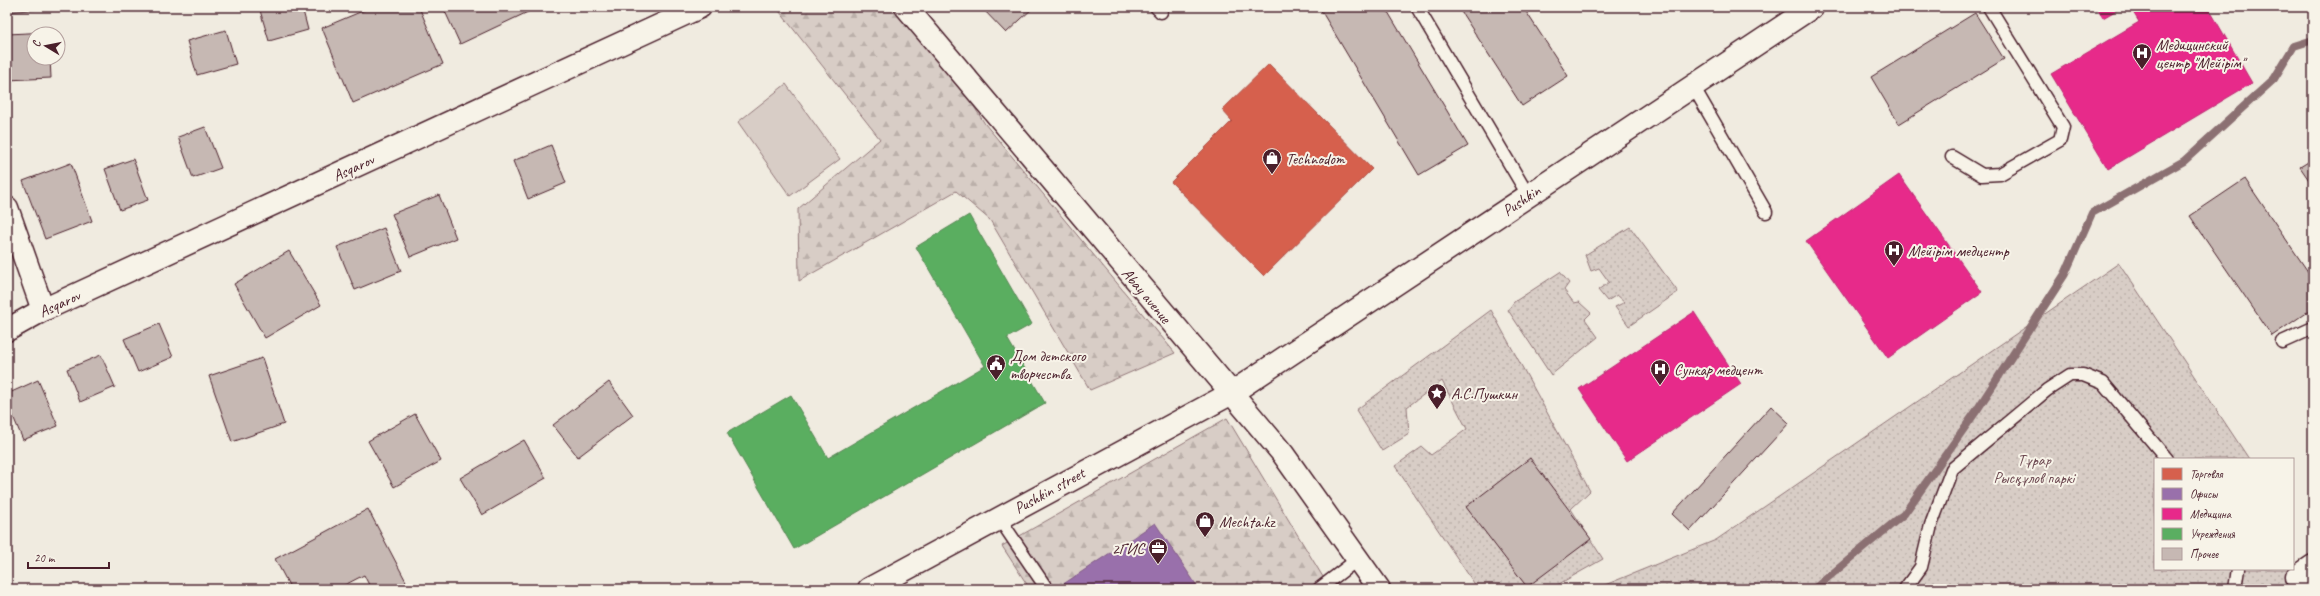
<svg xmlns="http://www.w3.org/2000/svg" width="2320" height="596" font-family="Caveat,sans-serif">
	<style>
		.green { fill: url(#green-dots); stroke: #917678 }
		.forest { fill: url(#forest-firs); stroke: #917678 }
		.pitch { fill: #d8cdc6; stroke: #917678 }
		.shops { fill: #d6604d; stroke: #ac4c43 }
		.offices { fill: #9970ab; stroke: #815885 }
		.health { fill: #e7298a; stroke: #b8266e }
		.public { fill: #5aae61; stroke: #558351 }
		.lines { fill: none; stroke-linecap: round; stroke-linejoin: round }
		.stream { stroke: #8b6f72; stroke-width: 8 }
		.building { fill: #c6b8b3; stroke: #4a1f2b }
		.lane-casing { stroke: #4a1f2b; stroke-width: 15 }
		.street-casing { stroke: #4a1f2b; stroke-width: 25 }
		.secondary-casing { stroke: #4a1f2b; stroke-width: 25 }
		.lane { stroke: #f7f3e8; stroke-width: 12 }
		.street { stroke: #f7f3e8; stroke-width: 22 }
		.secondary { stroke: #f7f3e8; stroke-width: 22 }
		.labels { text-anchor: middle; stroke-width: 4; stroke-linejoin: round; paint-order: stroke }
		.poi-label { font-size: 16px; fill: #4a1f2b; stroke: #f7f3e8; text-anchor: start }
		.street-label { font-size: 16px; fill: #4a1f2b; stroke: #f7f3e8 }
		.park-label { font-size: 16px; fill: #6e4a52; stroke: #f7f3e8 }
	</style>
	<defs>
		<pattern id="green-dots" width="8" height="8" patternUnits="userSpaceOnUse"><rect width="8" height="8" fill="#d8cdc6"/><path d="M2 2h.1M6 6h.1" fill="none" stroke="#bbb0aa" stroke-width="1.8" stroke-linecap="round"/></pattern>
		<pattern id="forest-firs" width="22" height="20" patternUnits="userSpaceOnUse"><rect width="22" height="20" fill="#d8cdc6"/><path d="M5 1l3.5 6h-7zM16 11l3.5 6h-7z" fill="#bbb0aa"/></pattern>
	</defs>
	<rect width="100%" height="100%" fill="#f0ebe0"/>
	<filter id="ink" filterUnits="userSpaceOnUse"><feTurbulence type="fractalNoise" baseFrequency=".025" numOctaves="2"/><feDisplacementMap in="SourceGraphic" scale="8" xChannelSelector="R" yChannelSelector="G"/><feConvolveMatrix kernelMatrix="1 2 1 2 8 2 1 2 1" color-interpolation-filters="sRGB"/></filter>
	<g filter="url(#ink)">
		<g class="green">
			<polygon points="1630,227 1678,292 1629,326 1615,307 1625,302 1617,295 1607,301 1598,290 1609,282 1599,268 1591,271 1585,255"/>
			<polygon points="2119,263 2249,459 2155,459 2155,569 2287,569 2288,589 1595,589 1716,540"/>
			<polygon points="1560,272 1569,283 1564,290 1574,303 1579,302 1591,313 1585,319 1598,337 1551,375 1508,310 1514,302"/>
			<polygon points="1491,310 1590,491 1571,509 1603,559 1550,589 1478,589 1395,466 1422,447 1431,455 1467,429 1442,381 1407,407 1409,434 1382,451 1356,410"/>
		</g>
		<g class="forest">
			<polygon points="776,7 911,7 985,124 1175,353 1090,390 990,220 956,191 799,281 798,209 880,139"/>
			<polygon points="1227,418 1326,582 1317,589 1030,589 1002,546"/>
		</g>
		<polygon class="pitch" points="786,84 840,159 790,196 738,122"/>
		<polygon class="shops" points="1269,64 1372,169 1264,276 1171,182 1232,121 1222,110"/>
		<polygon class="offices" points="1155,523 1199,589 1056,589"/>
		<g class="health">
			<polygon points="2096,7 2122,7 2103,18"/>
			<polygon points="2130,7 2208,7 2252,83 2108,169 2051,74 2139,22"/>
			<polygon points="1899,175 1982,292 1888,358 1806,241"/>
			<polygon points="1694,312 1741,384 1627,461 1579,389"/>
		</g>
		<polygon class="public" points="969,215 1032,324 1007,338 1045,403 794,549 727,433 791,395 828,458 985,366 916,247"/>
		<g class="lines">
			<polyline class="stream" points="1814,589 1904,514 1977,410 2065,274 2092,213 2184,161 2274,79 2294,46 2313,40"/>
		</g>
		<g class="building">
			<polygon points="7,7 42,7 42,9 7,12"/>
			<polygon points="259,7 302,7 308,30 269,41"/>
			<polygon points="372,7 419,7 443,64 353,103 322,28"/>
			<polygon points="443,7 531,7 532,10 460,44"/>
			<polygon points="981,7 1034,7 1006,33"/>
			<polygon points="1319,7 1385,7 1468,146 1419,175"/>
			<polygon points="1458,7 1523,7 1568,76 1522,106"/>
			<polygon points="1975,13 2004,59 1899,124 1871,77"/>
			<polygon points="226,30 236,64 197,75 187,41"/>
			<polygon points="49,32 49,34 34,34 34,58 50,58 51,78 7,80 7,34"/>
			<polygon points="205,127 221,168 193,178 178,137"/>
			<polygon points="551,145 566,183 528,199 513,161"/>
			<polygon points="133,159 148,200 120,210 105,169"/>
			<polygon points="2313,159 2313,186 2300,167"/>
			<polygon points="71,163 92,221 45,239 23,181"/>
			<polygon points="2245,179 2313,279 2313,308 2272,336 2190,216"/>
			<polygon points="439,195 456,238 410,257 392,214"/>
			<polygon points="384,228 401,271 355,290 337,247"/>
			<polygon points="289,251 321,305 265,338 234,284"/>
			<polygon points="159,324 173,357 138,372 124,339"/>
			<polygon points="101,355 115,387 80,402 67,369"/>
			<polygon points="262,358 284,424 232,442 209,376"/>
			<polygon points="38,380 58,426 23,440 7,402 7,394"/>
			<polygon points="609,382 633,415 578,457 553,425"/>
			<polygon points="1771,406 1789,423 1690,531 1672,514"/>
			<polygon points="415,414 441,461 394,487 368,441"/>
			<polygon points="524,440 546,478 482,515 460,478"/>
			<polygon points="1530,458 1591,539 1527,587 1466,507"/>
			<polygon points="368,509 410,589 371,589 364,575 337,589 291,589 275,559"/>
		</g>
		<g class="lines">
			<g class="lane-casing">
				<g id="lane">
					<polyline points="1156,7 1161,12"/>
					<polyline points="1417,7 1528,195"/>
					<polyline points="1693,86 1766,212"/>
					<polyline points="1952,157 1982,175 2000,174 2060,140 2063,127 1989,7"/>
					<polyline points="2282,342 2313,328"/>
					<polyline points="999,518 1047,589"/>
					<polyline points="2297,577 2306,589"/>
					<polyline points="1319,589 1358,559"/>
					<polyline points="1905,589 1921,567 1931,525 1952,469 2047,390 2070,375 2083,375 2103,383 2167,459"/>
					<polyline points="2235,589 2238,569"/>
				</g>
			</g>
			<g class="street-casing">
				<g id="street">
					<polyline points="7,208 43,310"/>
					<polyline points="2297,577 2313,566"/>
				</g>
			</g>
			<g class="secondary-casing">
				<g id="secondary">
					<polyline points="906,7 1283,454 1379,589"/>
					<polyline points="7,330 43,310 700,7"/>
					<polyline points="869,589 1230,394 1812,7"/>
				</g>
			</g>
			<use href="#lane" class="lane"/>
			<use href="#street" class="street"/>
			<use href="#secondary" class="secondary"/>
		</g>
	</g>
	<defs>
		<g id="hospital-pin" transform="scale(1)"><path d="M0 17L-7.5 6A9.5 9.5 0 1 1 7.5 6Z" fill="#4a1f2b" stroke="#f7f3e8"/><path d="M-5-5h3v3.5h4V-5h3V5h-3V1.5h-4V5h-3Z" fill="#fff"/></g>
		<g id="shop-pin" transform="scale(1)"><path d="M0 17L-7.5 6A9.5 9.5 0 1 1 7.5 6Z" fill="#4a1f2b" stroke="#f7f3e8"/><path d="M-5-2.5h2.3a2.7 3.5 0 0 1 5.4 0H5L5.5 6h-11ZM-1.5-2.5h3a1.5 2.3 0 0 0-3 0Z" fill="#fff"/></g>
		<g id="civic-pin" transform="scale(1)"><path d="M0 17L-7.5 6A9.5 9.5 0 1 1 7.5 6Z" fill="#4a1f2b" stroke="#f7f3e8"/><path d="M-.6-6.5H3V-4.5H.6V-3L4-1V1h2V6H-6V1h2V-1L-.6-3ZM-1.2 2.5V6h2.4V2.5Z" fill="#fff"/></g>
		<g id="sight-pin" transform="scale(1)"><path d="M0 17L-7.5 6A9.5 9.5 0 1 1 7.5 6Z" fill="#4a1f2b" stroke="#f7f3e8"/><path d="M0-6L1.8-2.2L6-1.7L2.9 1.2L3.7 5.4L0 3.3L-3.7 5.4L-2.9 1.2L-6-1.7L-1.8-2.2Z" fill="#fff"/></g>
		<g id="office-pin" transform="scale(1)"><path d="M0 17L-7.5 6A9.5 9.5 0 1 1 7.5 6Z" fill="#4a1f2b" stroke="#f7f3e8"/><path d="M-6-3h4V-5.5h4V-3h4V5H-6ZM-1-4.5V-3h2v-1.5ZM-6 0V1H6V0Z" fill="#fff"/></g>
	</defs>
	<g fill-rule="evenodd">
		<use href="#hospital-pin" x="2142" y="53"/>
		<use href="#shop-pin" x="1272" y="158"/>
		<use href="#hospital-pin" x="1894" y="250"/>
		<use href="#civic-pin" x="996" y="364"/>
		<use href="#hospital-pin" x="1660" y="369"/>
		<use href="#sight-pin" x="1437" y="393"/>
		<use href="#shop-pin" x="1205" y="521"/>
		<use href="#office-pin" x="1158" y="548"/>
	</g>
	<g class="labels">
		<g class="poi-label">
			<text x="2156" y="50">Медицинский<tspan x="2156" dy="18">центр "Мейірім"</tspan></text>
			<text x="1286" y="164">Technodom</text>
			<text x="1908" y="256">Мейірім медцентр</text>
			<text x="1010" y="361">Дом детского<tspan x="1010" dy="18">творчества</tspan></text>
			<text x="1674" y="375">Сункар медцент</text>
			<text x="1451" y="399">А.С.Пушкин</text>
			<text x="1219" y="527">Mechta.kz</text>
			<text x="1144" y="554" text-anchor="end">2ГИС</text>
		</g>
		<g class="street-label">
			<text transform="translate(353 167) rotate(-25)" y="6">Asqarov</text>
			<text transform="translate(1521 200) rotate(-34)" y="6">Pushkin</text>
			<text transform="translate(1147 295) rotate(50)" y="6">Abay avenue</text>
			<text transform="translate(59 303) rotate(-25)" y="6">Asqarov</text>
			<text transform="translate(1049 490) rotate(-29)" y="6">Pushkin street</text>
		</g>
		<g class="park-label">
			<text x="2034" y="465">Тұрар<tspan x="2034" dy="18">Рысқұлов паркі</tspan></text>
		</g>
	</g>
	<rect width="2320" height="596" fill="none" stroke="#f7f3e8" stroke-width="24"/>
	<rect x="12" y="12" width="2296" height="572" fill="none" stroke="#4a1f2b" stroke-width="1.5" filter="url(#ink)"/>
	<rect x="2154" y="458" width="140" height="112" fill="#f7f3e8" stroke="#b29e9c"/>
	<rect x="2162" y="468" width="20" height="12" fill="#d6604d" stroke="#b29e9c"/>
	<text x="2190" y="478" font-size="12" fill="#4a1f2b">Торговля</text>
	<rect x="2162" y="488" width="20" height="12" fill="#9970ab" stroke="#b29e9c"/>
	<text x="2190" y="498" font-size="12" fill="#4a1f2b">Офисы</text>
	<rect x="2162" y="508" width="20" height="12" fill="#e7298a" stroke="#b29e9c"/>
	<text x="2190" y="518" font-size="12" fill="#4a1f2b">Медицина</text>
	<rect x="2162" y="528" width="20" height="12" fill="#5aae61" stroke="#b29e9c"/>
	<text x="2190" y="538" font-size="12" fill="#4a1f2b">Учреждения</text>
	<rect x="2162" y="548" width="20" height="12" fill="#c6b8b3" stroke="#b29e9c"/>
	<text x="2190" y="558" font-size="12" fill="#4a1f2b">Прочее</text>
	<g transform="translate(46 46) rotate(280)"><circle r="19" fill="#f7f3e8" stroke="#b29e9c"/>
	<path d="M0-3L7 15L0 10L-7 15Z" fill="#4a1f2b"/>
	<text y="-6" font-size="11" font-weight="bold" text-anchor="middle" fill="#4a1f2b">С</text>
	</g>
	<path d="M28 562v6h81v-6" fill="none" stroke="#4a1f2b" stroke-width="2"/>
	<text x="34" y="562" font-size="12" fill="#4a1f2b" stroke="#f7f3e8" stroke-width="3" paint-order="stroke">20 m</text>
</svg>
